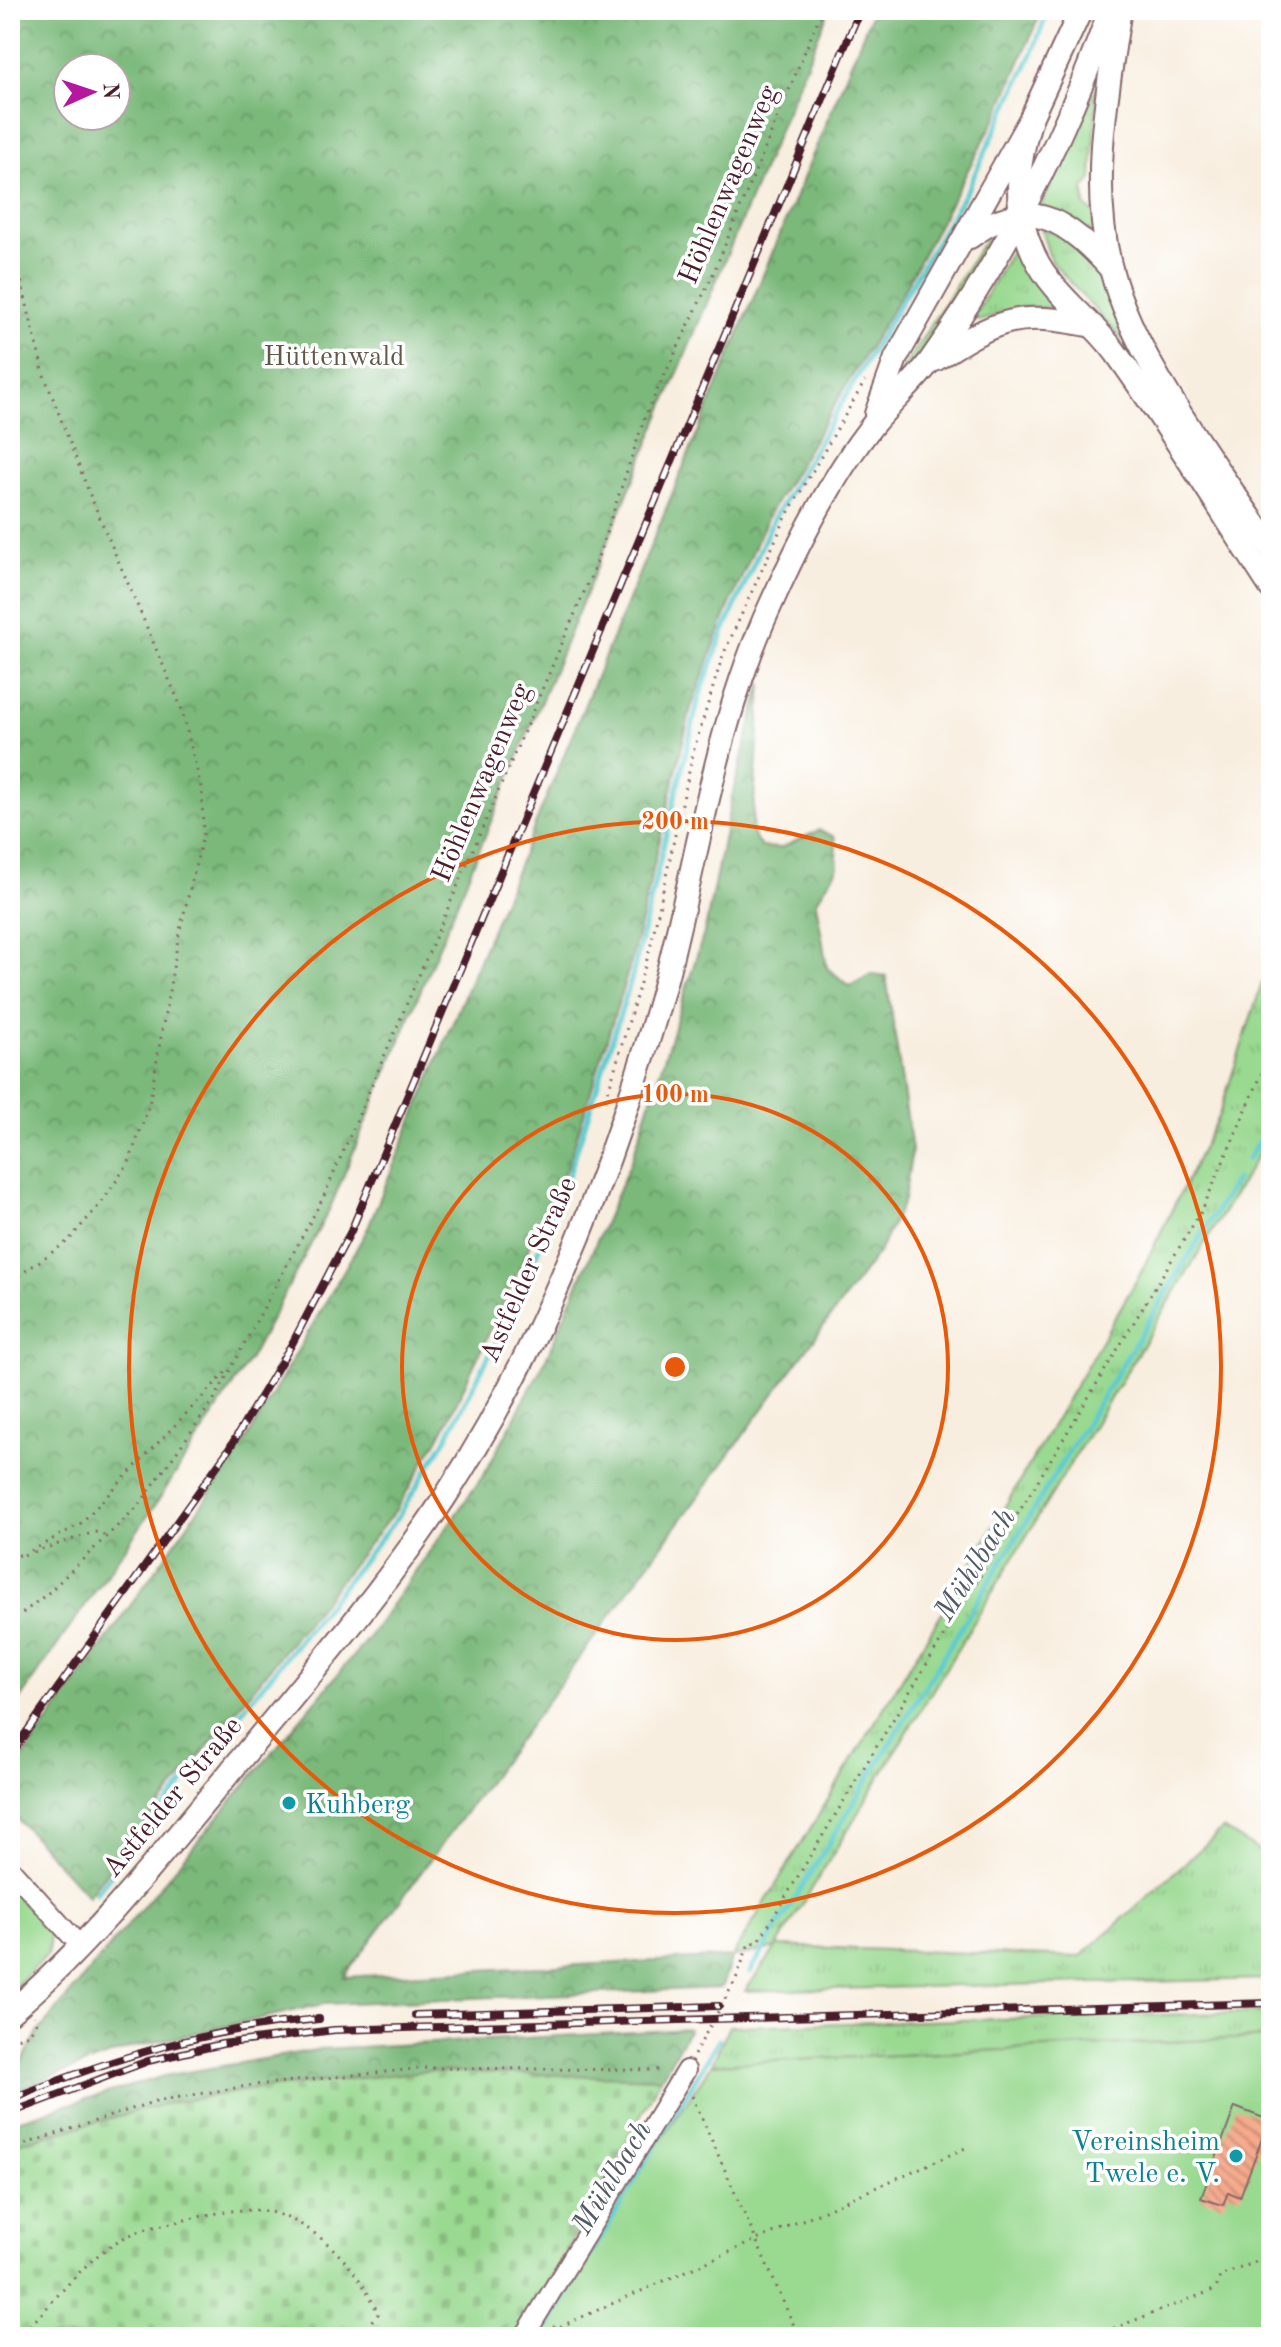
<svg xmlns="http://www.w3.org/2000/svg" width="1281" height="2347" font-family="'Old Standard TT',serif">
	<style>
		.grass { fill: url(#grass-tufts); stroke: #727c5e; stroke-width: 2 }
		.forest { fill: url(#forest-crowns); stroke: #626c52; stroke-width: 2; fill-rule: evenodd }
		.cemetery { fill: url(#cemetery-stones); stroke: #727c5e; stroke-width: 2 }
		.garden { fill: #99d990; stroke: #727c5e; stroke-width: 2 }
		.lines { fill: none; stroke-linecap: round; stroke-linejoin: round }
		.stream { stroke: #5dcad0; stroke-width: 5 }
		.building { fill: url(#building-back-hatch) }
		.minor-casing { stroke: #87676a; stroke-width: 22 }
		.major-casing { stroke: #87676a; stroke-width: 26 }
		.path { stroke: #87676a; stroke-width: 3; stroke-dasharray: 2 6; stroke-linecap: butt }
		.minor { stroke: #fff; stroke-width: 18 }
		.major { stroke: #fff; stroke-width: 22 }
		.rail-casing { stroke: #4a1f2b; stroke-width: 8 }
		.rail { stroke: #fff; stroke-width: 5; stroke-dasharray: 15; stroke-linecap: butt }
		.ring { fill: none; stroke: #e8590c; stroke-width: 4 }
		.culture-dot { fill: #0f9aa8; stroke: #fff; stroke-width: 3 }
		.labels { text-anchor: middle; stroke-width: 7; stroke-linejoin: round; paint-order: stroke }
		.street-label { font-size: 28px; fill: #4a1f2b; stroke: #fff }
		.park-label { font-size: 28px; fill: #625749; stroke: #fff }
		.culture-label { font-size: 28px; fill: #0d838f; stroke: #fff; text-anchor: start }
		.water-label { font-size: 30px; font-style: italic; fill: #515b65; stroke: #fff }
		.centre { fill: #e8590c; stroke: #fff; stroke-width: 4 }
		.ring-label { font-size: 24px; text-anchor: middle; font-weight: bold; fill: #e8590c; stroke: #fff; stroke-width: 7; stroke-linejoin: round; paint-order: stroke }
	</style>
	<defs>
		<pattern id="grass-tufts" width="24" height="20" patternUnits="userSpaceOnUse" patternTransform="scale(2)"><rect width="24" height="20" fill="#99d990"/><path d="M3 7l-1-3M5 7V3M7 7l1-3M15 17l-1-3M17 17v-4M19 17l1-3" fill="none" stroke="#85ba7c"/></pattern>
		<pattern id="forest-crowns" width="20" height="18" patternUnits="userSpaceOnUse" patternTransform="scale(2)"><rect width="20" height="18" fill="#7ab97a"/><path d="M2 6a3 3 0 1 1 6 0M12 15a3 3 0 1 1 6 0" fill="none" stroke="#669664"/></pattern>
		<pattern id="cemetery-stones" width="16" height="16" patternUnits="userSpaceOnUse" patternTransform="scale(2)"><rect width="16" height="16" fill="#99d990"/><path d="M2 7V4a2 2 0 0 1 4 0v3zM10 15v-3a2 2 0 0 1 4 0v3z" fill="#85ba7c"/></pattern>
		<pattern id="building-back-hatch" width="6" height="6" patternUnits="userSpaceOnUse" patternTransform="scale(2)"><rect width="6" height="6" fill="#f5aa8c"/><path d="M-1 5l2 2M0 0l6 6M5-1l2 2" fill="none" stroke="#c88a73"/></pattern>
	</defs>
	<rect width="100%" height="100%" fill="#fff"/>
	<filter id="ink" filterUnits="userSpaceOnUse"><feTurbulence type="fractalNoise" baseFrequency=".0125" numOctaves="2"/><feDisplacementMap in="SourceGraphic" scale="16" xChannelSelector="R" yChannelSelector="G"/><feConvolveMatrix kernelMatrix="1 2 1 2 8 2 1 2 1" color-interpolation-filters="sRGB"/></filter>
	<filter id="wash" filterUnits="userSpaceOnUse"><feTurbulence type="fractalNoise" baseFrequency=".006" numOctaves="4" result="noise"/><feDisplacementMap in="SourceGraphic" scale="32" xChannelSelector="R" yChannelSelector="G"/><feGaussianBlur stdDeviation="1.8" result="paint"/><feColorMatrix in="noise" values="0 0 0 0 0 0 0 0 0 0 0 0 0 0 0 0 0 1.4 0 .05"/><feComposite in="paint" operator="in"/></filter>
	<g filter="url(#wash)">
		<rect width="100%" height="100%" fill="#f8eedf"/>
		<g class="grass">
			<polygon points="1097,87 1092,179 1084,189 1085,206 1095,214 1098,233 1092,235 1076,221 1041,206"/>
			<path d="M1041,229C1053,228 1059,235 1068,242C1103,271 1109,296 1125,337L1122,340L1051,261Z"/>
			<polygon points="985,239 990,242 955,302 889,397 886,396"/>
			<polygon points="1014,246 1034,279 1060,309 1022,307 979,321 974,317"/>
			<polygon points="1271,956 1271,1134 777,1946 1080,1957 1223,1829 1271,1858 1271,1979 745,1991 776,1948 732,1957 971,1565 1139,1276 1219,1115"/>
			<polygon points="1271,2012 1271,2037 712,2064 729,2026"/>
		</g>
		<g class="forest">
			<path d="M10,10H829L330,1208L251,1357L156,1504L10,1713ZM68,68H116V116H68Z"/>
			<polygon points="873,10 1042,10 998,114 902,293 769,514 727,611 691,708 631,962 568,1165 444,1429 396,1510 88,1896 10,1811 10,1776 241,1449 366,1232"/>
			<polygon points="762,682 752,833 761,847 781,848 819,830 835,837 838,867 816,902 827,968 850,986 871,974 886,976 912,1150 904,1200 880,1250 344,1977 732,1957 721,1988 324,2004 129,2048 10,2092 10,2084 38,2032 369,1637 485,1473 545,1361 632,1159 705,930 732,796"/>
			<polygon points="689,2029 661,2078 428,2071 256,2089 164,2104 10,2145 10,2122 164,2076 322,2049"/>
		</g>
		<polygon class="cemetery" points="428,2071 661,2078 519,2337 10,2337 10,2145 164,2104 256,2089"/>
		<g class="garden">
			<polygon points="10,1886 50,1933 48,1954 10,1991"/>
			<polygon points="1271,2037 1271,2337 530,2337 712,2064"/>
		</g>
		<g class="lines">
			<g class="stream">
				<polyline points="1248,1159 1271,1121"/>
				<polyline points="96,1893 398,1517 447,1437 513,1309 565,1187 632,977 699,698 724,631 773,520 968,188 1033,52 1048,10"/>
				<polyline points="750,1972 1236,1179"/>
				<polyline points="542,2337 719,2039"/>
			</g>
		</g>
		<g id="blocks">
			<polygon class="building" points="1235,2107 1269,2120 1240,2197 1228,2192 1223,2205 1201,2198"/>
		</g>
	</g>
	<g filter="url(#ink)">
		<use href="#blocks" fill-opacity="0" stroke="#87676a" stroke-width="2"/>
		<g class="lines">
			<g class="minor-casing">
				<g id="minor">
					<polyline points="10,1868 81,1947"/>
					<polyline points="524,2337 686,2070"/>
				</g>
			</g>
			<g class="major-casing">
				<g id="major">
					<path d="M1119,15C1106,99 1090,185 1111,269C1135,363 1218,467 1271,548"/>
					<path d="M1031,118C1017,165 1012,208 1034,255C1052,294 1091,319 1116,353C1171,429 1220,510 1271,588"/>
					<path d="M970,237C1030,192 1068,222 1111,269"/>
					<path d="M935,360C999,318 1017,311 1093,326"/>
					<polyline points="876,414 896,358 1031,118 1081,10"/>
					<path d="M10,2013C93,1942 160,1856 230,1772C304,1683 381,1594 445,1497C520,1382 579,1248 623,1118C641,1063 660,1007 673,951C702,833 720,714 771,604C797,546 835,471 875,422C893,401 914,383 930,361C1006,254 1066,134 1110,10"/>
				</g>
			</g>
			<g class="path">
				<polyline points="10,235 44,375 90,495 181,707 202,791 203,835 179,934 149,1105 129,1162 102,1202 68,1241 10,1282"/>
				<polyline points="606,1099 650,949 694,749 723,655 787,515 865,381"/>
				<polyline points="34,1552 95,1532 110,1537"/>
				<polyline points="10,1555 22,1555"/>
				<polyline points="24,1555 80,1524 230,1368"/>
				<polyline points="10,1623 48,1593 139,1505 215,1398 324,1196 594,569 646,414 713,274 822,10"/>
				<polyline points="10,2040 29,2034 36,2023 34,2016"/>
				<polyline points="694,2055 736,1979 748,1946 760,1939 1202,1210 1271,1053"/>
				<polyline points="692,2096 799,2337"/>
				<polyline points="10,2149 156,2101 254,2085 426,2068 663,2070"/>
				<polyline points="553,2326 557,2328 970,2146"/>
				<path d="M19,2337C48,2309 78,2268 110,2246C133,2230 158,2226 185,2220C210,2214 245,2206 270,2212C317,2223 361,2271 378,2314L357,2337"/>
				<polyline points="1091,2337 1216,2289 1220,2276 1271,2256"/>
			</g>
			<use href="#minor" class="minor"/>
			<use href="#major" class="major"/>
			<g class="rail-casing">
				<g id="rail">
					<polyline points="10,1755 229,1449 293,1342 351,1231 860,10"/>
					<polyline points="415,2015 719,2006"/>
					<path d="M10,2099C114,2058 207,2028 319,2019"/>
					<polyline points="10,2113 148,2061 222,2044 334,2030 1271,2003"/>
				</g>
			</g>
			<use href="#rail" class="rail"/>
		</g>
	</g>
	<g class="ring">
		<circle cx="675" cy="1367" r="273"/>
		<circle cx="675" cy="1367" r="546"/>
	</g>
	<g class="culture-dot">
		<circle cx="289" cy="1803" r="8"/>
		<circle cx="1236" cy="2156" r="8"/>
	</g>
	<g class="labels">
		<g class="street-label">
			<text transform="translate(727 184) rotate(-67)" y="10">Höhlenwagenweg</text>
			<text transform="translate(480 782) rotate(-67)" y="10">Höhlenwagenweg</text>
			<text transform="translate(527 1269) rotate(-66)" y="10">Astfelder Straße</text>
			<text transform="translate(171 1796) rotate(-50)" y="10">Astfelder Straße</text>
		</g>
		<g class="park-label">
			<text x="334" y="365">Hüttenwald</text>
		</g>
		<g class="culture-label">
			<text x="305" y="1813">Kuhberg</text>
			<text x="1220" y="2150" text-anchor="end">Vereinsheim<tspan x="1220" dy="32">Twele e. V.</tspan></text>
		</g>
		<g class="water-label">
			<text transform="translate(974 1564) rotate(-58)" y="10">Mühlbach</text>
			<text transform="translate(611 2177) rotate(-59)" y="10">Mühlbach</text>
		</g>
	</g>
	<circle cx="675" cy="1367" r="12" class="centre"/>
	<g class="ring-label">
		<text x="675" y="829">200 m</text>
		<text x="675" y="1102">100 m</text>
	</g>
	<rect width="1281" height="2347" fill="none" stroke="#fff" stroke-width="40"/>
	<g transform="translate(92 92) rotate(87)"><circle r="38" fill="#ffffff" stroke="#b7a5aa" stroke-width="2"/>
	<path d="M0-6L14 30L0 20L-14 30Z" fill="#b5179e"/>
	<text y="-12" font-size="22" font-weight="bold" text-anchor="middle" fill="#4a1f2b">N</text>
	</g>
</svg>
